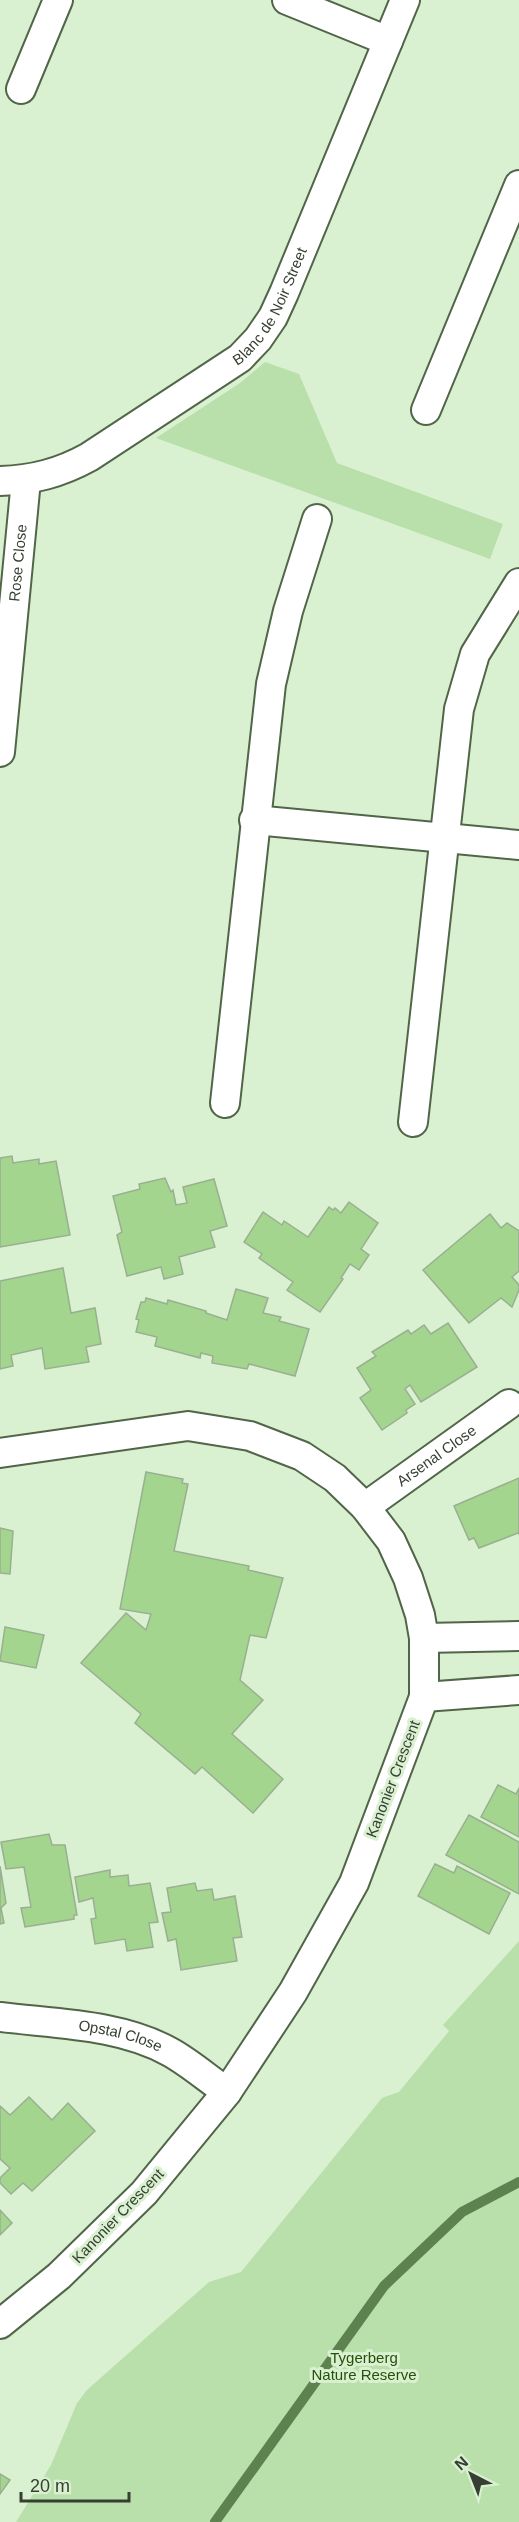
<svg xmlns="http://www.w3.org/2000/svg" width="519" height="2522" font-family="Helvetica,sans-serif">
	<style>
		.green { fill: #b9dfab }
		.lines { fill: none; stroke-linecap: round; stroke-linejoin: round }
		.stream { stroke: #5e824f; stroke-width: 10 }
		.building { fill: #a3d58f; stroke: #99af91; stroke-width: 1.5 }
		.street-casing { stroke: #516549; stroke-width: 32 }
		.street { stroke: #fff; stroke-width: 28 }
		.labels { text-anchor: middle; stroke-width: 6; stroke-linejoin: round; paint-order: stroke }
		.street-label { font-size: 15px; fill: #363f32; stroke: #d9f1d1 }
		.park-label { font-size: 15px; fill: #25520a; stroke: #d9f1d1 }
	</style>
	<rect width="100%" height="100%" fill="#d9f1d1"/>
	<g class="green">
		<polygon points="265,362 299,374 337,463 503,524 490,559 156,438 240,383"/>
		<polygon points="519,1941 519,2522 16,2522 51,2465 77,2403 87,2390 209,2282 241,2272 382,2098 399,2092 449,2031 443,2025"/>
	</g>
	<g class="lines">
		<polyline class="stream" points="215,2522 384,2286 462,2212 519,2182"/>
	</g>
	<g class="building">
		<polygon points="12,1156 13,1163 39,1159 39,1164 56,1161 70,1235 0,1247 0,1158"/>
		<polygon points="165,1178 171,1192 173,1190 176,1205 187,1203 183,1187 214,1179 227,1226 210,1231 215,1247 179,1257 183,1274 164,1279 161,1267 127,1276 117,1235 122,1232 113,1196 140,1189 139,1184"/>
		<polygon points="349,1202 378,1223 361,1249 369,1255 359,1270 350,1264 341,1278 343,1279 320,1312 287,1290 293,1282 259,1258 262,1254 244,1242 263,1212 282,1225 284,1221 308,1237 329,1207 333,1210 335,1208 341,1213"/>
		<polygon points="490,1214 501,1228 507,1223 519,1231 519,1271 512,1277 519,1285 519,1290 512,1307 501,1298 469,1323 423,1270"/>
		<polygon points="63,1268 71,1313 95,1308 101,1344 86,1347 89,1362 45,1369 42,1348 11,1355 13,1366 0,1369 0,1281"/>
		<polygon points="236,1289 268,1298 263,1313 281,1317 279,1321 309,1329 295,1376 249,1364 247,1369 212,1363 213,1356 201,1353 200,1358 155,1346 157,1337 136,1332 139,1320 136,1319 141,1302 145,1302 146,1298 167,1304 168,1300 206,1311 206,1313 227,1320"/>
		<polygon points="448,1323 477,1367 421,1402 410,1385 405,1389 415,1404 406,1410 407,1413 382,1430 360,1398 371,1390 357,1368 376,1356 372,1352 408,1330 411,1334 424,1325 431,1334"/>
		<polygon points="146,1472 183,1479 182,1483 188,1484 174,1551 249,1566 248,1570 283,1578 266,1638 250,1635 240,1680 263,1700 232,1734 283,1779 253,1813 202,1767 195,1774 135,1723 141,1714 81,1663 126,1613 146,1630 151,1614 120,1609"/>
		<polygon points="519,1478 519,1534 518,1533 479,1548 474,1538 469,1540 454,1506"/>
		<polygon points="0,1528 13,1531 10,1574 0,1573"/>
		<polygon points="5,1627 44,1635 36,1668 0,1661"/>
		<polygon points="498,1785 516,1794 519,1788 519,1837 481,1817"/>
		<polygon points="469,1815 519,1842 519,1894 446,1855"/>
		<polygon points="49,1834 52,1845 65,1845 77,1915 74,1915 74,1919 25,1927 21,1908 31,1907 24,1867 6,1869 1,1842"/>
		<polygon points="435,1864 454,1873 457,1866 510,1893 489,1934 418,1896"/>
		<polygon points="0,1866 6,1903 1,1908 4,1923 0,1924"/>
		<polygon points="110,1870 110,1877 128,1875 129,1886 150,1883 158,1922 149,1923 153,1947 127,1951 125,1939 95,1944 91,1919 96,1918 93,1898 79,1902 75,1877"/>
		<polygon points="195,1883 197,1891 212,1889 214,1900 235,1896 242,1937 233,1938 237,1961 181,1970 176,1939 168,1941 162,1913 171,1912 167,1888"/>
		<polygon points="29,2097 52,2120 68,2103 95,2131 32,2191 23,2183 11,2194 0,2183 0,2178 10,2168 0,2159 0,2106 10,2115"/>
		<polygon points="0,2210 12,2223 0,2235"/>
		<polygon points="0,2474 10,2480 0,2494"/>
	</g>
	<g class="lines">
		<g class="street-casing">
			<g id="street">
				<polyline points="287,0 388,41"/>
				<polyline points="21,89 58,0"/>
				<polyline points="426,410 519,185"/>
				<path id="s1" d="M0,481C33,480 60,473 89,457L240,358L258,339L273,317L284,293L405,0"/>
				<path id="s2" d="M0,752L26,480"/>
				<polyline points="254,820 519,845"/>
				<polyline points="225,1103 271,684 288,611 317,519"/>
				<polyline points="413,1122 459,709 475,654 519,583"/>
				<polyline points="0,1453 188,1426 250,1436 302,1456 335,1478 365,1507 391,1541 408,1578 420,1615 424,1638 424,1697 354,1883 293,1992 227,2092 144,2193 59,2276 0,2324"/>
				<path id="s3" d="M365,1507L509,1404"/>
				<polyline points="424,1638 519,1636"/>
				<polyline points="424,1697 519,1690"/>
				<path id="s4" d="M0,2017C56,2024 120,2024 170,2052C190,2063 208,2079 227,2092"/>
			</g>
		</g>
		<use href="#street" class="street"/>
	</g>
	<g class="labels">
		<g class="street-label">
			<text dy="5" stroke="none"><textPath href="#s1" startOffset="334">Blanc de Noir Street</textPath></text>
			<text dy="5" stroke="none"><textPath href="#s2" startOffset="190">Rose Close</textPath></text>
			<text dy="5" stroke="none"><textPath href="#s3" startOffset="88">Arsenal Close</textPath></text>
			<text transform="translate(393 1779) rotate(-69)" y="5">Kanonier Crescent</text>
			<text dy="5" stroke="none"><textPath href="#s4" startOffset="122">Opstal Close</textPath></text>
			<text transform="translate(118 2216) rotate(-46)" y="5">Kanonier Crescent</text>
		</g>
		<g class="park-label">
			<text x="364" y="2363">Tygerberg<tspan x="364" dy="17">Nature Reserve</tspan></text>
		</g>
	</g>
	<g transform="translate(471 2474) rotate(318)" stroke="#d9f1d1" stroke-width="4.5" paint-order="stroke">
	<path d="M0-4.5L10 22L0 15L-10 22Z" fill="#363f32"/>
	<text y="-9" font-size="16" font-weight="bold" text-anchor="middle" fill="#363f32">N</text>
	</g>
	<path d="M21 2492v9h108v-9" fill="none" stroke="#363f32" stroke-width="3"/>
	<text x="30" y="2492" font-size="18" fill="#363f32" stroke="#d9f1d1" stroke-width="4.5" paint-order="stroke">20 m</text>
</svg>
